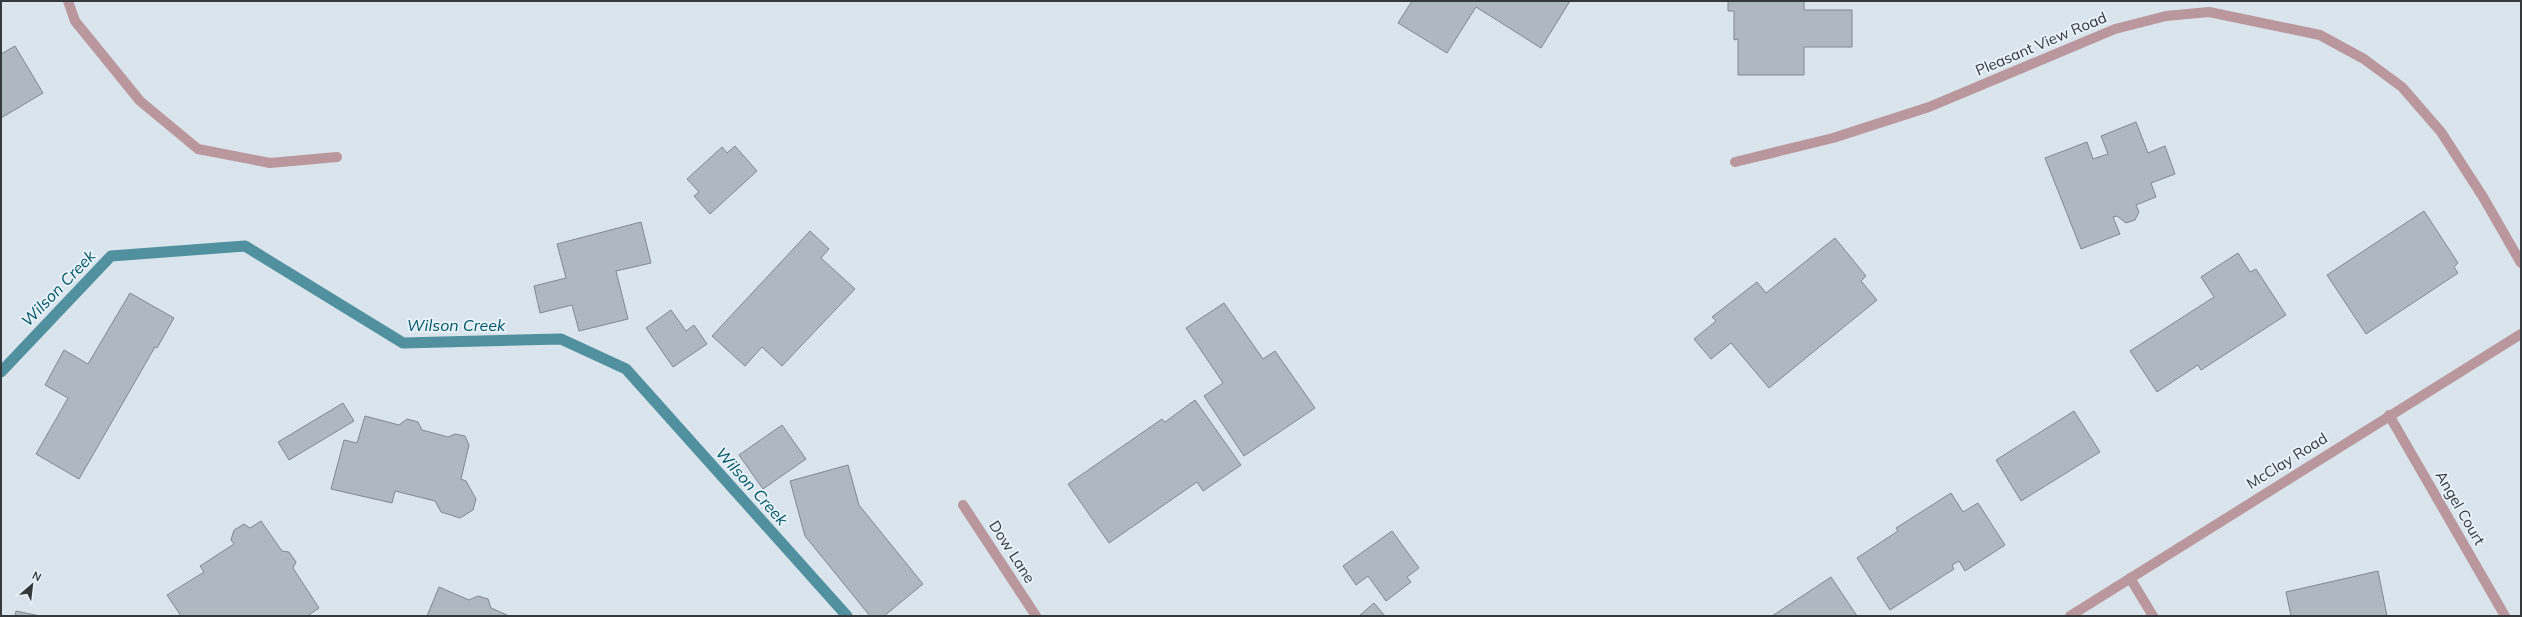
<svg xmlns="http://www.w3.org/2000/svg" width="2522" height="617" font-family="Mulish,sans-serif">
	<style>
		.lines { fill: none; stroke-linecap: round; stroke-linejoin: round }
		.stream { stroke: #50909f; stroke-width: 11 }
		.building { fill: #afb8c0; stroke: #808890 }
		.service { stroke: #b9979d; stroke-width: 10 }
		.minor { stroke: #b9979d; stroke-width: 10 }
		.labels { text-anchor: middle; stroke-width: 4; stroke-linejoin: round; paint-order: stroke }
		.street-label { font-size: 15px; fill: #35393c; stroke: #e7f1f9 }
		.water-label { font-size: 16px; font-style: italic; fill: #005563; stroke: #e7f1f9 }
	</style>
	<rect width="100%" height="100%" fill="#dae4ec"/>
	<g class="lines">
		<polyline class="stream" points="1,372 111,256 245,246 403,343 561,339 626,369 847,616"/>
	</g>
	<g class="building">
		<polygon points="1412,1 1570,1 1541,48 1476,7 1447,53 1398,23"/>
		<polygon points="1728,1 1804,1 1804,10 1852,10 1852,47 1804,47 1804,75 1738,75 1738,39 1734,40 1734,11 1728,11"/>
		<polygon points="15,46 43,93 1,118 1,54"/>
		<polygon points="2136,122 2148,153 2165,146 2175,174 2151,183 2156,197 2136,205 2139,212 2135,220 2126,223 2117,216 2113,217 2120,234 2081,249 2045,158 2087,142 2093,159 2108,154 2101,136"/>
		<polygon points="735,146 757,171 710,214 694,196 699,192 687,179 722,147 727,153"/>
		<polygon points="2424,211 2458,263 2454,267 2458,273 2366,334 2327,275"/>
		<polygon points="641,222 651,263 616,271 628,319 579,331 572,305 540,313 534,286 566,278 557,244"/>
		<polygon points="810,231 829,249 821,258 855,289 782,366 762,347 745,366 712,336"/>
		<polygon points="1835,238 1866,276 1861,281 1877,300 1769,388 1731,343 1711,359 1694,339 1716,321 1712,317 1757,282 1766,293"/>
		<polygon points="2238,253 2250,272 2256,269 2286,315 2201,370 2198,365 2157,392 2130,351 2214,297 2201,277"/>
		<polygon points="130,293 174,318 157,348 155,347 79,479 36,454 68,398 45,385 64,350 88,364"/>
		<polygon points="1224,303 1263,359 1275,351 1315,408 1244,456 1204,396 1223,383 1186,328"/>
		<polygon points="671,310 686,331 694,325 707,344 673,367 646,328"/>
		<polygon points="1195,400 1241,465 1203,491 1197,482 1109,543 1068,484 1162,419 1165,422"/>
		<polygon points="343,403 354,421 289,460 278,442"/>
		<polygon points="2074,411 2100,452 2021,501 1996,460"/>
		<polygon points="365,416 399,425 407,419 418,422 422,430 448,437 455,434 465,436 469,445 461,479 466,481 476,499 473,510 460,518 441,512 435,501 395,491 392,503 331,489 344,440 357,443"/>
		<polygon points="782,425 806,459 763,489 739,455"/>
		<polygon points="848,465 859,505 923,584 884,616 870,616 805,536 790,481"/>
		<polygon points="1951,493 1963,512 1978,503 2005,545 1965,571 1959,561 1952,565 1954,569 1890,610 1857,558 1898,531 1896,528"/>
		<polygon points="261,521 282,551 289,552 296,562 293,568 319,608 307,616 181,616 167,595 204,572 200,566 234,544 231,540 234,530 244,524 250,528"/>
		<polygon points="1392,531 1419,568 1407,577 1411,582 1386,601 1368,576 1356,585 1343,566"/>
		<polygon points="2378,571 2387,616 2291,616 2286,592"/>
		<polygon points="1831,577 1857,616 1772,616"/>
		<polygon points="439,587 469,600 478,596 488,599 491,608 509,616 427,616"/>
		<polygon points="1374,603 1385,616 1359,616"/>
		<polygon points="16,611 40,616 15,616"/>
	</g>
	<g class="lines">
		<polyline class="service" points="68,1 75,21 140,101 198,149 270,163 337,157"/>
		<g class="minor">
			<polyline points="1735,162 1833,138 1929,107 2115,29 2166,16 2209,12 2320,35 2364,59 2402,87 2441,132 2483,197 2521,263"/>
			<polyline points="2389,415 2505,616"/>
			<polyline points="963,505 1036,616"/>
			<polyline points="2130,578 2153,616"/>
			<polyline points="2070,616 2521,334"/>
		</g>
	</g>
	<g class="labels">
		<g class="street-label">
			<text transform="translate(2041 44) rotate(-23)" y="5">Pleasant View Road</text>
			<text transform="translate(2287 461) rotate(-32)" y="5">McClay Road</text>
			<text transform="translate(2460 508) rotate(60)" y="5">Angel Court</text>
			<text transform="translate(1012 552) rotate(57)" y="5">Dow Lane</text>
		</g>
		<g class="water-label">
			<text transform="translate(58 288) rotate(-46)" y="6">Wilson Creek</text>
			<text x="456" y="331">Wilson Creek</text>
			<text transform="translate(752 486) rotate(48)" y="6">Wilson Creek</text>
		</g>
	</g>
	<rect width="2522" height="617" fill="none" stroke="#35393c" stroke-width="4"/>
	<g transform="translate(32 585) rotate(28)" stroke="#e7f1f9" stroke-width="3" paint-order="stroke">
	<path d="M0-3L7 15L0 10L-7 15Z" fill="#35393c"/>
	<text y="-6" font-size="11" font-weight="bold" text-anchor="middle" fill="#35393c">N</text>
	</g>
</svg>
